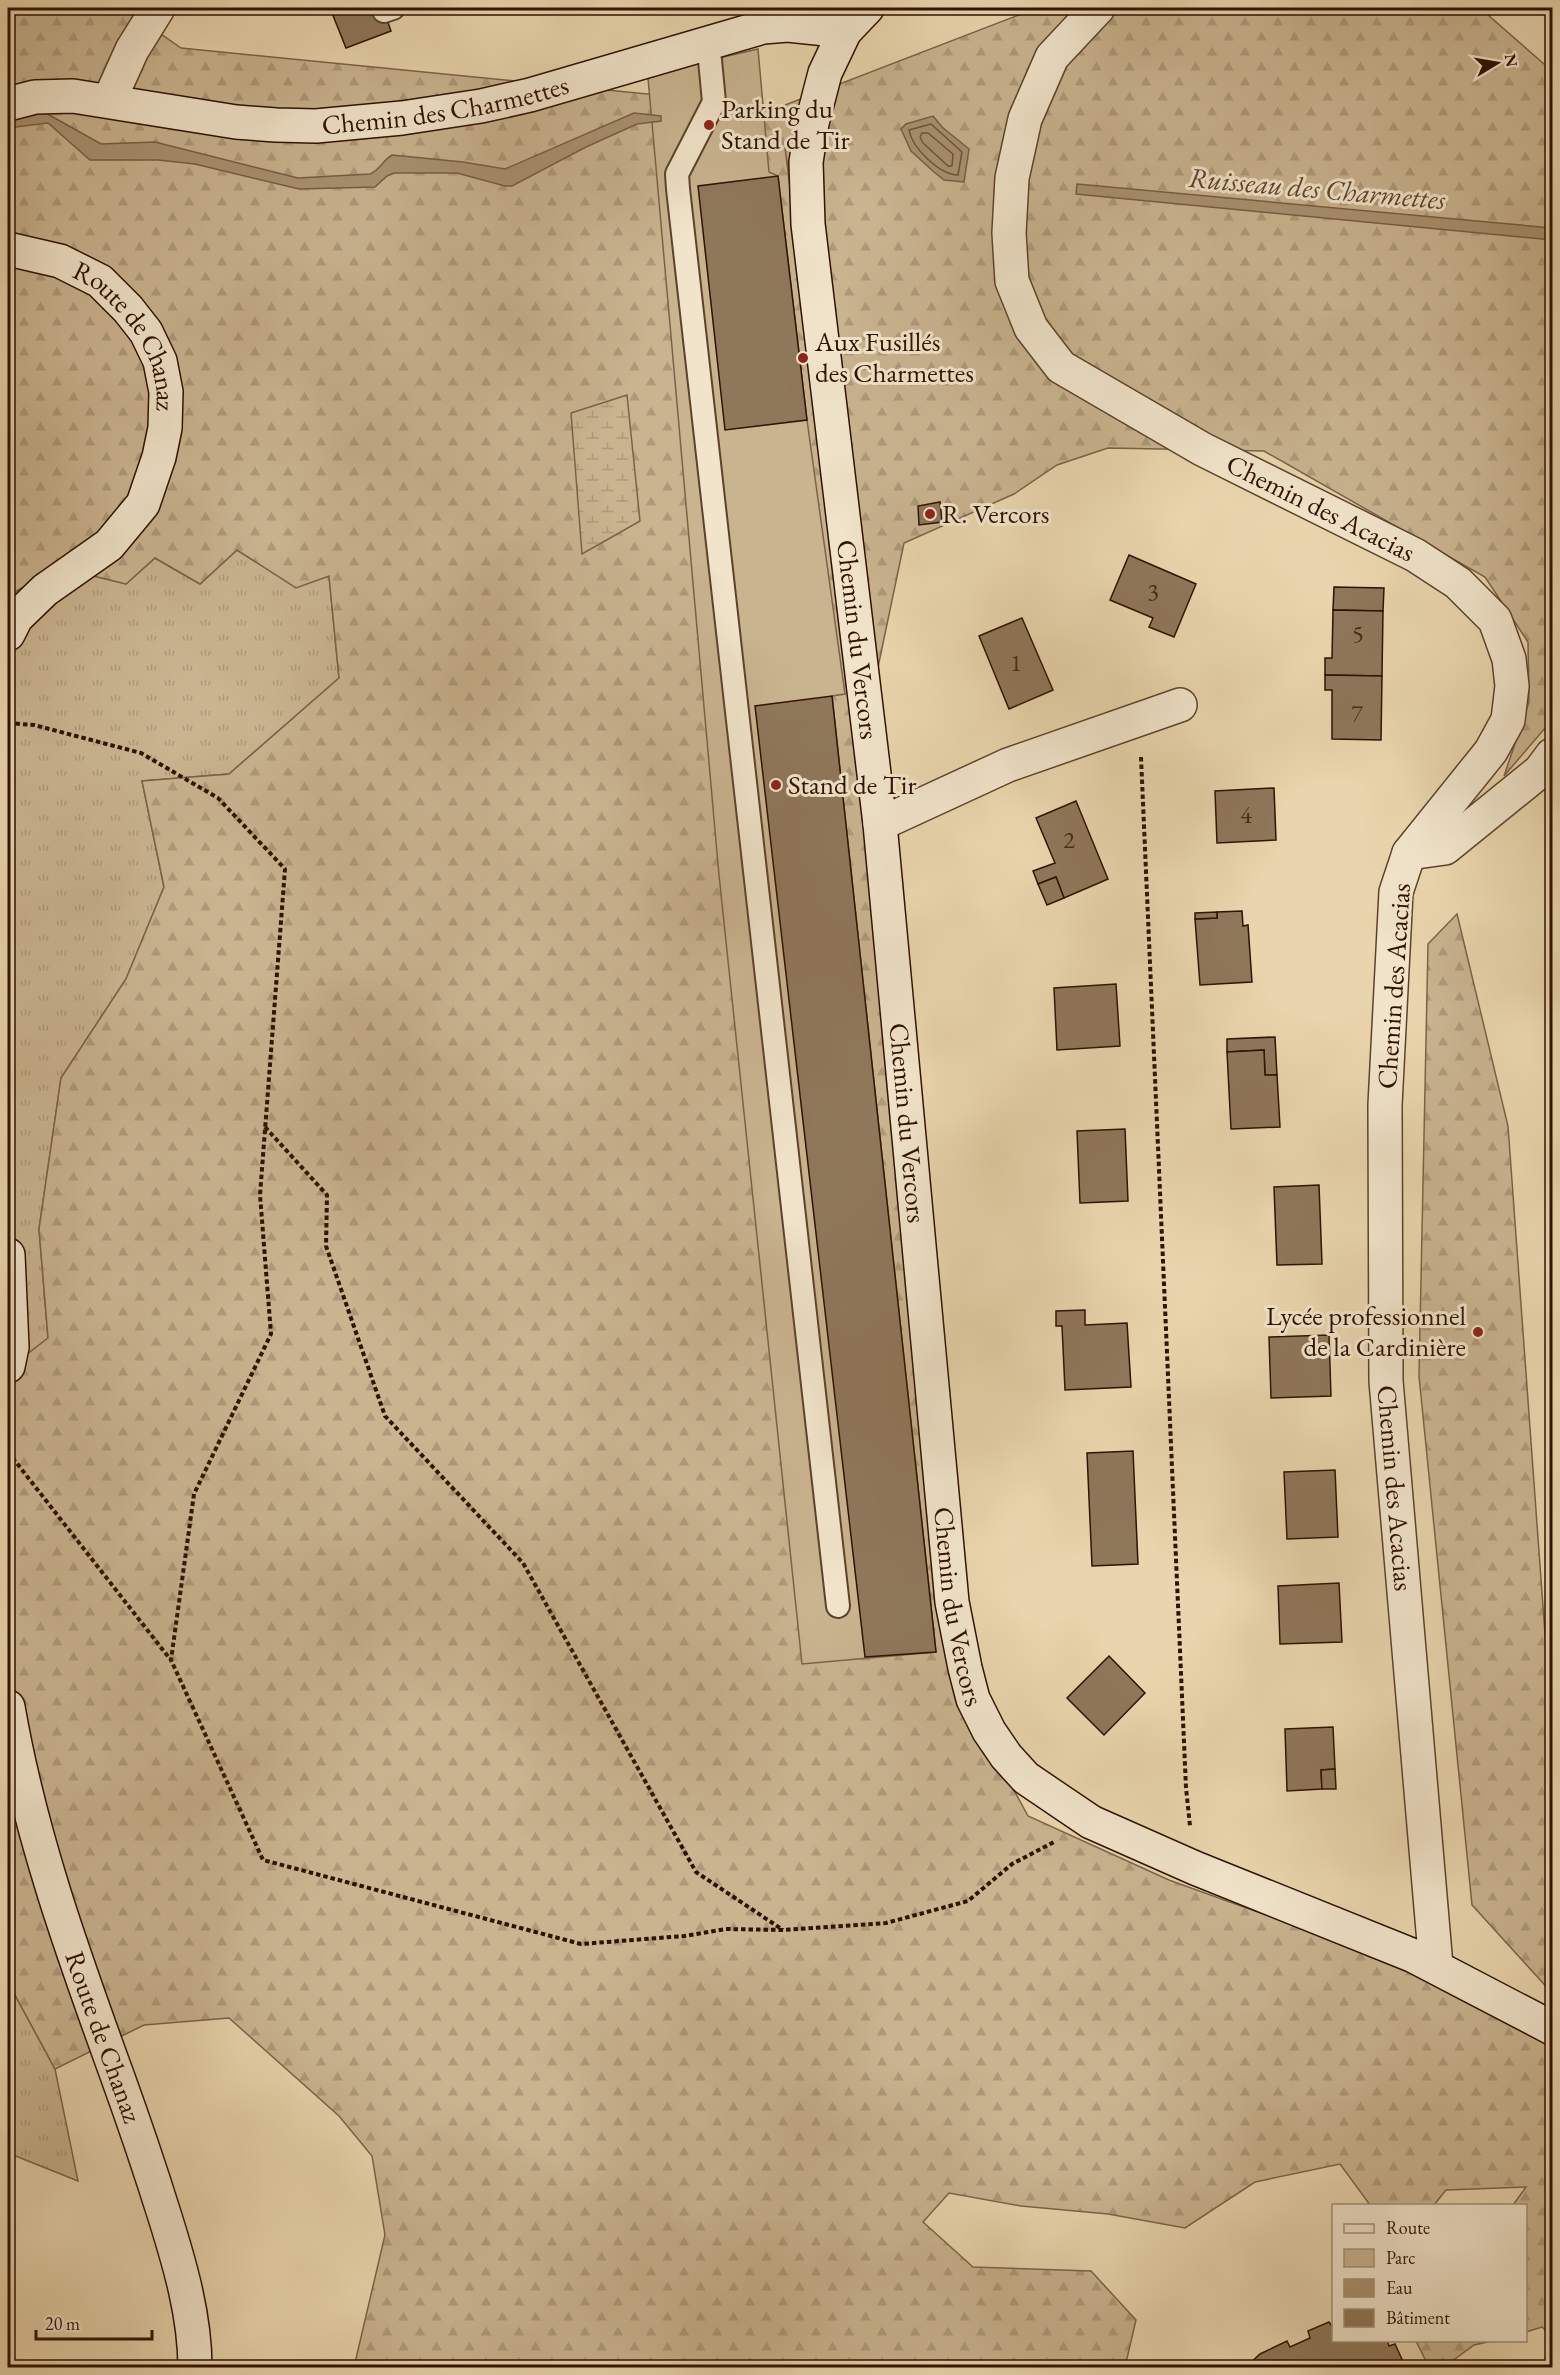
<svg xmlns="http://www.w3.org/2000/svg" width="1560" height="2375" font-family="'EB Garamond',serif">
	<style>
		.grass { fill: url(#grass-tufts); stroke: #7c6248; stroke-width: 1.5 }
		.forest { fill: url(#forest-firs); stroke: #7c6248; stroke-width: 1.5 }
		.wetland { fill: url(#wetland-marsh); stroke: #7c6248; stroke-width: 1.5 }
		.park { fill: #c9b490; stroke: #7c6248; stroke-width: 1.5 }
		.water { fill: #a99272; stroke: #785e44; stroke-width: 1.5 }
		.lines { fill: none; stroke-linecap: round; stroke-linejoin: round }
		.shore { stroke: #6c5239; stroke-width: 1.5 }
		.building { fill: #8f775a; stroke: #2e1100; stroke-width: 1.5 }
		.lane-casing { stroke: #5d422b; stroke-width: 26 }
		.street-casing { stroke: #5d422b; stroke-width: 36 }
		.secondary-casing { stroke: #2e1100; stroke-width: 36 }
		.path { stroke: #2e1100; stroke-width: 4; stroke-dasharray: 4.5 3; stroke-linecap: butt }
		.lane { stroke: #f1e4ca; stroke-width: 22 }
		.street { stroke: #f1e4ca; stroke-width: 33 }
		.secondary { stroke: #f1e4ca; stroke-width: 33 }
		.poi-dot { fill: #8f2418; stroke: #f1e4ca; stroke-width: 2 }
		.labels { text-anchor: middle; stroke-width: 6; stroke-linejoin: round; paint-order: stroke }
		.number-label { font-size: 24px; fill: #462a16 }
		.street-label { font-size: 27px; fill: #2e1100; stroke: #f1e4ca }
		.poi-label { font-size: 27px; fill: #2e1100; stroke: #f1e4ca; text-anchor: start }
		.water-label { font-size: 28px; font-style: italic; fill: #5f452e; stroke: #f1e4ca }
	</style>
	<defs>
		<pattern id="grass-tufts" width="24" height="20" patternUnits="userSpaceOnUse" patternTransform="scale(1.5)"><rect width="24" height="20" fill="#c9b490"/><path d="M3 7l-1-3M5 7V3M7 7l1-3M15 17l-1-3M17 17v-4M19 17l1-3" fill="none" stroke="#ad9a7a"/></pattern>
		<pattern id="forest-firs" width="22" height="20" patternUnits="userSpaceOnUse" patternTransform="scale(1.5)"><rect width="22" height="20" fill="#c9b490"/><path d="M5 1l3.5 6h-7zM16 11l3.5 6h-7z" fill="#ad9a7a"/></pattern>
		<pattern id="wetland-marsh" width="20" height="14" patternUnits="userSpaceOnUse" patternTransform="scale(1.5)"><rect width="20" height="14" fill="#c9b490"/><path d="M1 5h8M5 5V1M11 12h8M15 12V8" fill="none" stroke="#ad9a7a"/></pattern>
	</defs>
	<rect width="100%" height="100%" fill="#e9d5ad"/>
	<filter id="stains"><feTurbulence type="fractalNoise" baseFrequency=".00333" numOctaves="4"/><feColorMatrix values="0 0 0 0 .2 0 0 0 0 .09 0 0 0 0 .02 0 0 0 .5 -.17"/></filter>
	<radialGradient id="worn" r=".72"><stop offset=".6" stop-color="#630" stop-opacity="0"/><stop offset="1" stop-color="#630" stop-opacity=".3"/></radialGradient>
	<g class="grass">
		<polygon points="237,550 296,587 329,576 339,678 229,774 142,781 164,887 126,979 61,1078 39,1229 48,1338 8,1369 8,596 57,567 126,584 155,558 200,584"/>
		<polygon points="8,1982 55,2069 78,2181 8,2153"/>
	</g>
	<g class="forest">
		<polygon points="8,8 124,8 181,48 780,107 1037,8 1480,8 1552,71 1552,720 1504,776 1529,702 1528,642 1485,577 1264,451 1108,448 1057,465 1014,494 904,543 868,715 785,147 966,1635 990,1746 1028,1816 1169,1880 1390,1960 1552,2036 1552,2336 1542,2327 1526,2332 1526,2206 1513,2205 1526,2187 1446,2190 1434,2205 1370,2205 1340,2164 1255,2182 1185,2228 1108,2214 1021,2206 949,2193 923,2222 973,2267 1091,2271 1136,2320 1125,2367 354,2367 385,2235 372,2156 339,2116 229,2018 144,2025 55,2069 8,1982 8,1369 48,1338 39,1229 61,1078 126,979 164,887 142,781 229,774 339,678 329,576 296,588 237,550 200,584 155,558 126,584 57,567 8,596"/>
		<polygon points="1457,914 1508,1126 1552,1730 1552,1993 1472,1905 1419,1376 1428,944"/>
		<polygon points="1416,2341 1492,2341 1474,2345 1444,2367 1429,2367"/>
	</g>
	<polygon class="wetland" points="627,395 640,521 582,554 571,413"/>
	<polygon class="park" points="758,49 769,172 778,176 807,420 845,694 832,696 936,1652 802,1664 719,875 648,78 710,60"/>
	<g class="water">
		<path d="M44,112L101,144L155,142L298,178L370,174C380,170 383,160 392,155L463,162L505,169L634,113L661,116V121L637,124L586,147L512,186H505L457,173H394L387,176L375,187L299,189L195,164L158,160H90L48,123L8,128V121Z"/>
		<polygon points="933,116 942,127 969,149 964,182 944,180 934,172 911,151 901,129 906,124"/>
		<polygon points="1077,184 1541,227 1552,229 1552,240 1076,194"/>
	</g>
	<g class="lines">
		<g class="shore">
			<path d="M931,124L962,152L958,175C940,175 912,148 909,130Z"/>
			<polygon points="922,133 928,133 953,154 952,166 948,166 923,143 920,137"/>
		</g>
	</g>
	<g class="building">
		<polygon points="330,8 383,8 391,31 346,48"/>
		<polygon points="778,176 807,420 725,430 698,186"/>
		<polygon points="940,502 942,522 919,525 918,506"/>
		<polygon points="1129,555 1196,584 1174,637 1149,627 1153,618 1110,600"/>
		<polygon points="1334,587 1384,588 1383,611 1333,610"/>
		<polygon points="1333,610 1383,611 1382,676 1325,675 1325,658 1332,658"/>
		<polygon points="1022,618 1053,690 1009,709 979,636"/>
		<polygon points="1325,675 1382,676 1381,740 1332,739 1332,690 1325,690"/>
		<polygon points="832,696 936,1652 865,1657 755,706"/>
		<polygon points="1274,788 1276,840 1217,843 1215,791"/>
		<polygon points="1076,801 1108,879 1064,898 1056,877 1038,884 1033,871 1055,863 1036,818"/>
		<polygon points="1056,877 1064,898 1047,905 1038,884"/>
		<polygon points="1242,911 1243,926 1248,925 1252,982 1200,985 1195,919 1217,918 1217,912"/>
		<polygon points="1217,912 1217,918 1195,919 1195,913"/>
		<polygon points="1116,984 1120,1046 1057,1050 1054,988"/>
		<polygon points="1275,1037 1277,1075 1265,1075 1264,1050 1227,1052 1227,1039"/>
		<polygon points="1264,1050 1265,1075 1277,1075 1280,1127 1231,1129 1227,1052"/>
		<polygon points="1125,1129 1128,1201 1080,1203 1077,1131"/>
		<polygon points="1319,1185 1322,1264 1277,1265 1274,1187"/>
		<polygon points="1085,1310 1085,1325 1127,1323 1131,1387 1065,1390 1062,1326 1056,1326 1056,1311"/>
		<polygon points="1329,1335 1331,1396 1271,1398 1269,1337"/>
		<polygon points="1133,1451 1138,1564 1092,1566 1087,1453"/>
		<polygon points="1335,1470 1338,1537 1287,1539 1284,1472"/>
		<polygon points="1339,1583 1342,1642 1280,1644 1278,1586"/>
		<polygon points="1109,1656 1145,1693 1104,1735 1067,1698"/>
		<polygon points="1333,1727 1335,1769 1321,1770 1322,1789 1287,1791 1285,1729"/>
		<polygon points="1335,1769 1336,1789 1322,1789 1321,1770"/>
		<polygon points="1329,2322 1334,2329 1334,2340 1387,2340 1389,2346 1395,2344 1406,2368 1245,2368 1260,2354 1287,2341 1290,2347 1310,2338 1308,2331"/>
	</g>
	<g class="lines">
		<g class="lane-casing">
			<g id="lane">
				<polyline points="384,11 393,8"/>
				<polyline points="706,43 710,60 714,102 677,174 678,189 838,1606"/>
			</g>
		</g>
		<g class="street-casing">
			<g id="street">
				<path id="s1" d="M1098,8L1052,57L1025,119L1012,178L1009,233L1012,281L1031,328L1061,367L1202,449L1415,555L1458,583L1495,620L1509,659L1512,686L1508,720L1491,751L1409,853L1396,892L1385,1105L1386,1381L1436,1966"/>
				<polyline points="109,101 132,50 158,8"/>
				<polyline points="880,824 1008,765 1180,705"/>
				<polyline points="1409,853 1445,848 1540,771 1552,755"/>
			</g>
		</g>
		<g class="secondary-casing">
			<g id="secondary">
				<path id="s2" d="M867,8L845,31L825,73L812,123L806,162L808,224L880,824L952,1602L965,1668L973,1699L989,1731L1006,1756L1026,1778L1091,1822L1195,1868L1414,1956L1552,2028"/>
				<path id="s3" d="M8,104L35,97L73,96L236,122L276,125L316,126L402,118L481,106L530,95L763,27L788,25L845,31"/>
				<path id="s4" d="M8,249L60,261L100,281L128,309L146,332L160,361L166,392L165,428L159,457L143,504L109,545L45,590L16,618L8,634"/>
				<polyline points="8,1255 12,1347 8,1366"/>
				<path id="s5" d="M8,1707C30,1835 73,1954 117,2075C134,2122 150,2169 165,2217C180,2265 195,2316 195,2368"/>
			</g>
		</g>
		<g class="path">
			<polyline points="8,723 34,725 141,753 218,798 285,869 260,1195 271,1334 194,1494 171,1660 263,1860 581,1944 684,1936 726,1929 784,1930 886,1923 968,1901 1012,1864 1054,1842"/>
			<polyline points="1141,757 1186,1788 1190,1826"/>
			<polyline points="265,1127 327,1195 326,1246 385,1416 523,1563 696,1872 783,1930"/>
			<polyline points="8,1452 170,1659"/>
		</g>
		<use href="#lane" class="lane"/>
		<use href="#street" class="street"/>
		<use href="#secondary" class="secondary"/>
	</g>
	<g class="poi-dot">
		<circle cx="709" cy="125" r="6"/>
		<circle cx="803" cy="358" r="6"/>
		<circle cx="930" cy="514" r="6"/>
		<circle cx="776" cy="785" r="6"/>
		<circle cx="1478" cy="1332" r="6"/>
	</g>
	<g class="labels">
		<g class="number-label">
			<text x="1153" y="600">3</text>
			<text x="1358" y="642">5</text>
			<text x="1016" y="671">1</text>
			<text x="1357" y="722">7</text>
			<text x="1246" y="823">4</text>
			<text x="1069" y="848">2</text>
		</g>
		<g class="street-label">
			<text dy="9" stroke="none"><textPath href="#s3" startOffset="442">Chemin des Charmettes</textPath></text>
			<text dy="9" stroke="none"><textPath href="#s4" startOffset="160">Route de Chanaz</textPath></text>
			<text dy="9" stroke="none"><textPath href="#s1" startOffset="694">Chemin des Acacias</textPath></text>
			<text dy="9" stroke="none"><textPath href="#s2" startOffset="650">Chemin du Vercors</textPath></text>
			<text transform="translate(1394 986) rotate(-86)" y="9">Chemin des Acacias</text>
			<text dy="9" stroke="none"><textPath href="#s2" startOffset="1136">Chemin du Vercors</textPath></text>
			<text dy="9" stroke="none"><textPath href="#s1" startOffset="1810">Chemin des Acacias</textPath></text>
			<text dy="9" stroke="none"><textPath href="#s2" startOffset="1622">Chemin du Vercors</textPath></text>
			<text dy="9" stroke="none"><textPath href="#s5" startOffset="344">Route de Chanaz</textPath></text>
		</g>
		<g class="poi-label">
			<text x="721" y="118">Parking du<tspan x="721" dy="31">Stand de Tir</tspan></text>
			<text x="815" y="351">Aux Fusillés<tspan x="815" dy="31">des Charmettes</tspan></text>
			<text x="942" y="523">R. Vercors</text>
			<text x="788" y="794">Stand de Tir</text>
			<text x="1466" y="1325" text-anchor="end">Lycée professionnel<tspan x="1466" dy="31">de la Cardinière</tspan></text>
		</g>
		<g class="water-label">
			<text transform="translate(1317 188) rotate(5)" y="10">Ruisseau des Charmettes</text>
		</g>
	</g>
	<rect width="1560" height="2375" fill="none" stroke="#e9d5ad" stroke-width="30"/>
	<rect x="9" y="9" width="1542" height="2357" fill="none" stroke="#2e1100" stroke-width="3"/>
	<rect x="15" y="15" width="1530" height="2345" fill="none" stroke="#2e1100" stroke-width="1.5"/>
	<rect x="1332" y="2204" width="195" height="138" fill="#f1e4ca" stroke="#a39079" stroke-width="1.5"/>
	<rect x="1344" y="2224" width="30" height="9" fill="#f1e4ca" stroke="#a39079" stroke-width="1.5"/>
	<text x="1386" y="2234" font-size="18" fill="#2e1100">Route</text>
	<rect x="1344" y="2249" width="30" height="18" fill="#c9b490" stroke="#a39079" stroke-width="1.5"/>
	<text x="1386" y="2264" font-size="18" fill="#2e1100">Parc</text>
	<rect x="1344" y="2279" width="30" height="18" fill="#a99272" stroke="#a39079" stroke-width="1.5"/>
	<text x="1386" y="2294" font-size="18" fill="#2e1100">Eau</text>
	<rect x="1344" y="2309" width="30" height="18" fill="#8f775a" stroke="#a39079" stroke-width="1.5"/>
	<text x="1386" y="2324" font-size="18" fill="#2e1100">Bâtiment</text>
	<g transform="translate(1497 63) rotate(79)" stroke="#f1e4ca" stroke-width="4.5" paint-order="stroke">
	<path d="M0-4.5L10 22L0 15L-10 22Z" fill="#2e1100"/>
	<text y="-9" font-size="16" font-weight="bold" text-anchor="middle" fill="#2e1100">N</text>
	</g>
	<path d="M36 2330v9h116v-9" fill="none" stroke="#2e1100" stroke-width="3"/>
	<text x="45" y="2330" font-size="18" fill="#2e1100" stroke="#f1e4ca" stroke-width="4.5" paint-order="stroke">20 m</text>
	<rect width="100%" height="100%" filter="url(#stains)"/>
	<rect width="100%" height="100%" fill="url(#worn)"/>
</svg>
